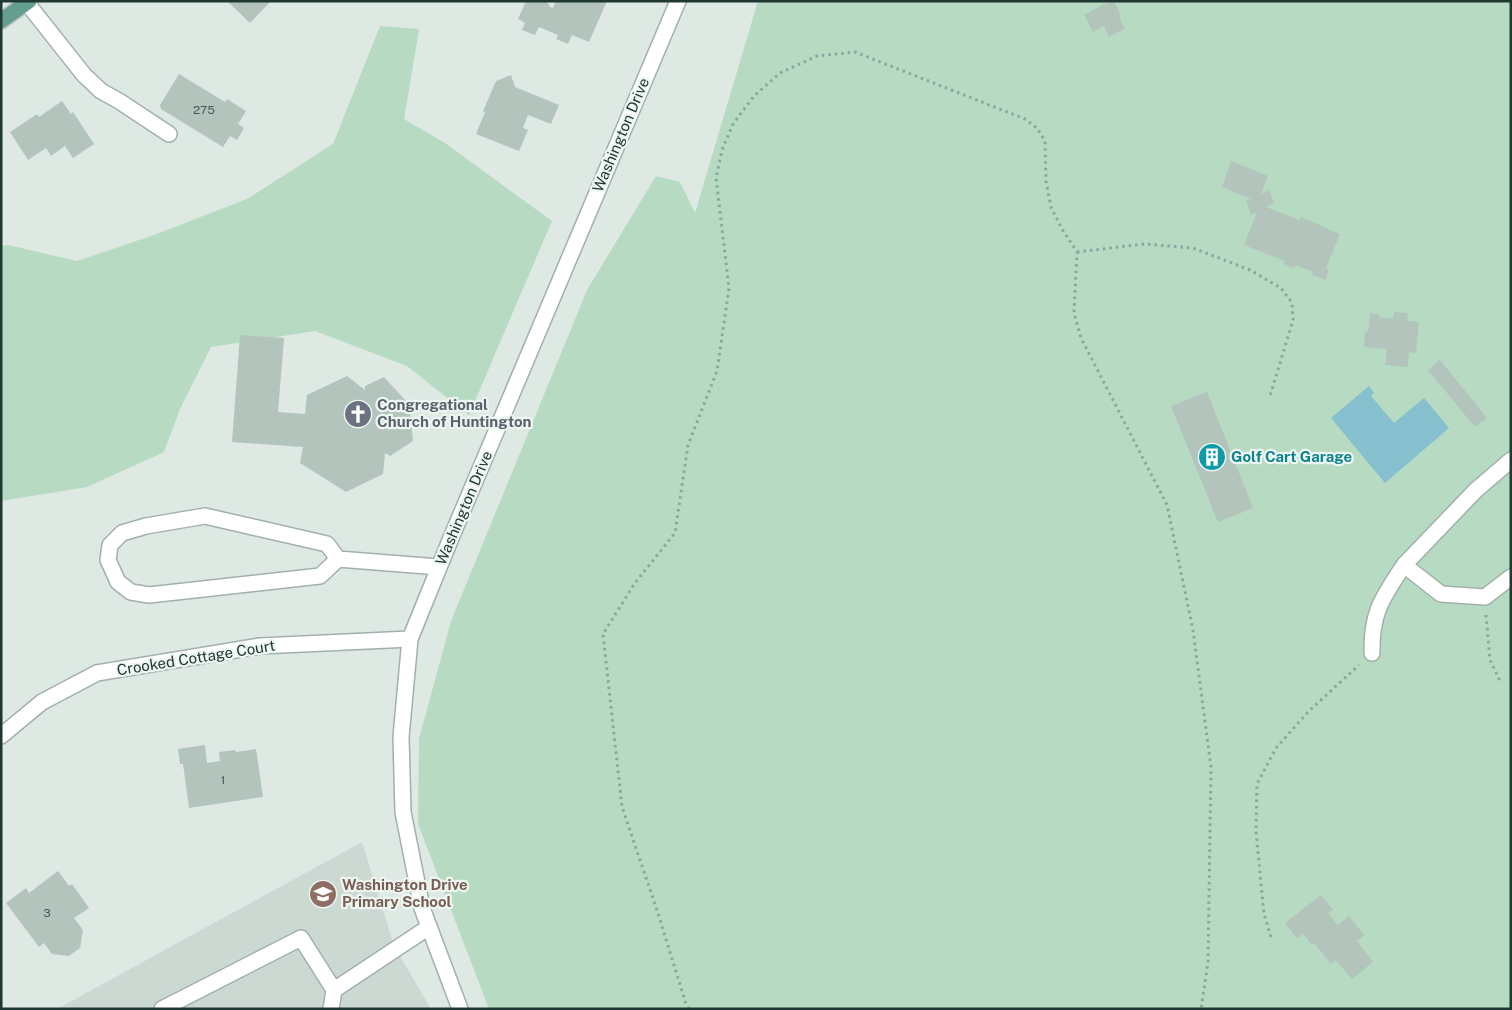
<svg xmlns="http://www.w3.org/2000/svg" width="1512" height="1010" font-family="'Public Sans',sans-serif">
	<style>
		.built { fill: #ccd9d3 }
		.green { fill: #b7dac2 }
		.water { fill: #86c0ce }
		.building { fill: #b3c4bd }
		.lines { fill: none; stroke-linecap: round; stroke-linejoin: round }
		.minor-casing { stroke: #a1b0ab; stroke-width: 18 }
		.major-casing { stroke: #bcc3c2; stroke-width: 18 }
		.path { stroke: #7faca0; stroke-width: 3; stroke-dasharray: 2.5 4; stroke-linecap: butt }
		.minor { stroke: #fff; stroke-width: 15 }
		.major { stroke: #639e91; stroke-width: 15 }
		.labels { text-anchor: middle; stroke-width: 4.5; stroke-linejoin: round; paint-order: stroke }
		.number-label { font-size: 12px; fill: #455b55 }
		.street-label { font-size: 15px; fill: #203832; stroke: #eef6f2 }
		.worship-label { font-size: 15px; font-weight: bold; fill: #5b616d; stroke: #eef6f2; text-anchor: start }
		.culture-label { font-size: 15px; font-weight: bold; fill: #0d838f; stroke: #eef6f2; text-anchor: start }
		.education-label { font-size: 15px; font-weight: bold; fill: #785e54; stroke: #eef6f2; text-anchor: start }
	</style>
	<rect width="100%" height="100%" fill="#dee9e4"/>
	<polygon class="built" points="362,842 394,946 431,1009 57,1009"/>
	<g class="green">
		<polygon points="758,1 1511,1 1511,1009 489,1009 418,824 419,739 451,621 587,290 656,176 680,182 695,213"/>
		<polygon points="380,26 419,29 404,119 445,143 552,221 469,415 407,366 315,331 211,347 180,409 164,452 87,487 1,501 1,246 8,245 77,261 154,235 247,199 333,144"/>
	</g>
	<polygon class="water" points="1369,386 1374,393 1371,396 1394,423 1424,398 1449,428 1385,483 1331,418"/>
	<g class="building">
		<polygon points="227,1 271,1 250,23"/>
		<polygon points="526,1 547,1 550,7 553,8 556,1 607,1 589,42 572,35 568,44 556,39 558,35 539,27 535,35 522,30 525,23 518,19"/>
		<polygon points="1110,1 1114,1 1121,16 1119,17 1125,29 1109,37 1104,26 1093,32 1084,15"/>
		<polygon points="179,74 225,102 227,99 246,111 238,124 244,128 237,140 230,136 223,147 161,109 160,105"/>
		<polygon points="511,75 515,87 559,105 551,124 528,115 523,128 528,130 519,151 476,134 485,112 483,111 496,81"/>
		<polygon points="62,101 71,114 73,112 94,144 73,158 65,146 51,156 46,148 28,160 10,132 37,114 39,117"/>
		<polygon points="1231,161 1268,176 1261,194 1269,190 1274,203 1266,207 1299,220 1301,217 1340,234 1326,268 1329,270 1326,280 1312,275 1313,272 1296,265 1294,268 1284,264 1285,261 1244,245 1257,212 1251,215 1246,200 1251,199 1222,187"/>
		<polygon points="1394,312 1408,313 1407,321 1419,322 1416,353 1409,352 1408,367 1385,365 1387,349 1364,347 1365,331 1368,332 1370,313 1379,314 1379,317 1393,319"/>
		<polygon points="240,335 284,338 278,412 305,414 307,395 347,376 365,390 365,386 384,377 406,401 410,413 413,441 390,456 385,453 383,474 346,492 300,463 303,447 232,442"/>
		<polygon points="1440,360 1487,418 1475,427 1428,370"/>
		<polygon points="1207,392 1253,508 1218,522 1171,406"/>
		<polygon points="205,745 207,763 220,761 219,752 235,750 236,752 256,749 263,797 189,808 183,764 180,764 178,749"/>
		<polygon points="58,871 69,886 72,884 89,908 74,918 83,930 80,948 69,956 52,954 44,943 39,947 6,903 26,888 29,893"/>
		<polygon points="1321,895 1333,910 1328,913 1338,925 1349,916 1364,935 1357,941 1373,962 1352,979 1336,960 1331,964 1314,943 1312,945 1303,934 1297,938 1285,923"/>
	</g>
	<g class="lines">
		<g class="minor-casing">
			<g id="minor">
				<polyline points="27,3 84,75 101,91 119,101 169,134"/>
				<polyline points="1511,460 1476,490 1404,565 1441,594 1485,597 1511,577"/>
				<polyline points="338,559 320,576 149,595 131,592 118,582 108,560 110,545 122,533 146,526 205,516 327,544 338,559 439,567"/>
				<path d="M1372,653C1371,612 1383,597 1404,565"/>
				<polyline points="1,736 42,702 97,673 260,646 410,639"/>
				<polyline points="162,1009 301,938 334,990 429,927"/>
				<polyline points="331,1009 334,990"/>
				<polyline points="460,1009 422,908 403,812 401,737 410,639 451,538 678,1"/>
			</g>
		</g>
		<g class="major-casing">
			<polyline id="major" points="1,21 29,1"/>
		</g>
		<g class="path">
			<polyline points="1077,252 1144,244 1193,248 1250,270 1281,288 1292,303 1293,320 1270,396"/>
			<polyline points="1486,615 1490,660 1501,683"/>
			<polyline points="1271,937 1264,914 1256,831 1257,784 1276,748 1309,711 1359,665"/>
			<polyline points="689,1009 686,1004 656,907 622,807 603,634 635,583 675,533 688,445 717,371 729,288 716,178 722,150 733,124 754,96 780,73 817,56 855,52 1025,119 1037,128 1045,141 1046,181 1051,207 1062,229 1077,252 1074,313 1081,338 1167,505 1193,630 1211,767 1208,962 1201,1009"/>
		</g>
		<use href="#minor" class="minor"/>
		<use href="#major" class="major"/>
	</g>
	<defs>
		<g id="church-disc" transform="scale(1.4375)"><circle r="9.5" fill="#6b7280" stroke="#eef6f2"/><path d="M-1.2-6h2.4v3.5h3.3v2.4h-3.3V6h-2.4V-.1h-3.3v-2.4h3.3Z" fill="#fff"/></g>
		<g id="building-disc" transform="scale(1.4375)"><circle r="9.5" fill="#0f9aa8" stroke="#eef6f2"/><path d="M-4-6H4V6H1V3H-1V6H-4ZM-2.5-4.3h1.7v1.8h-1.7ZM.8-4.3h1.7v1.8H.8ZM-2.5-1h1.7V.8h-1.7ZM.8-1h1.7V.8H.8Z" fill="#fff"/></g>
		<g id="school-disc" transform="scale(1.4375)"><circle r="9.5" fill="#8d6e63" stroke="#eef6f2"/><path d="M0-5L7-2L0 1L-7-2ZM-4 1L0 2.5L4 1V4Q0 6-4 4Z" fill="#fff"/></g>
	</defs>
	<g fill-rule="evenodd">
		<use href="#church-disc" x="358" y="414"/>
		<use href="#building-disc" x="1212" y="457"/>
		<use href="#school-disc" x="323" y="894"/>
	</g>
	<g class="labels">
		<g class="number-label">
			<text x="204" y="114">275</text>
			<text x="223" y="784">1</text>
			<text x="47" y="917">3</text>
		</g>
		<g class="street-label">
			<text transform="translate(621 135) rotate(-67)" y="5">Washington Drive</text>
			<text transform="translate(464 508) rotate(-67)" y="5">Washington Drive</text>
			<text transform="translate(196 658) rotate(-9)" y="5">Crooked Cottage Court</text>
		</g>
		<g class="worship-label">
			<text x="377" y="410">Congregational<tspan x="377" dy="17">Church of Huntington</tspan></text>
		</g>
		<g class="culture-label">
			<text x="1231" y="462">Golf Cart Garage</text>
		</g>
		<g class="education-label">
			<text x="342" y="890">Washington Drive<tspan x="342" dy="17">Primary School</tspan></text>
		</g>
	</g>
	<rect width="1512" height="1010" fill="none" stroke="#203832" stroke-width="5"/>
</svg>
